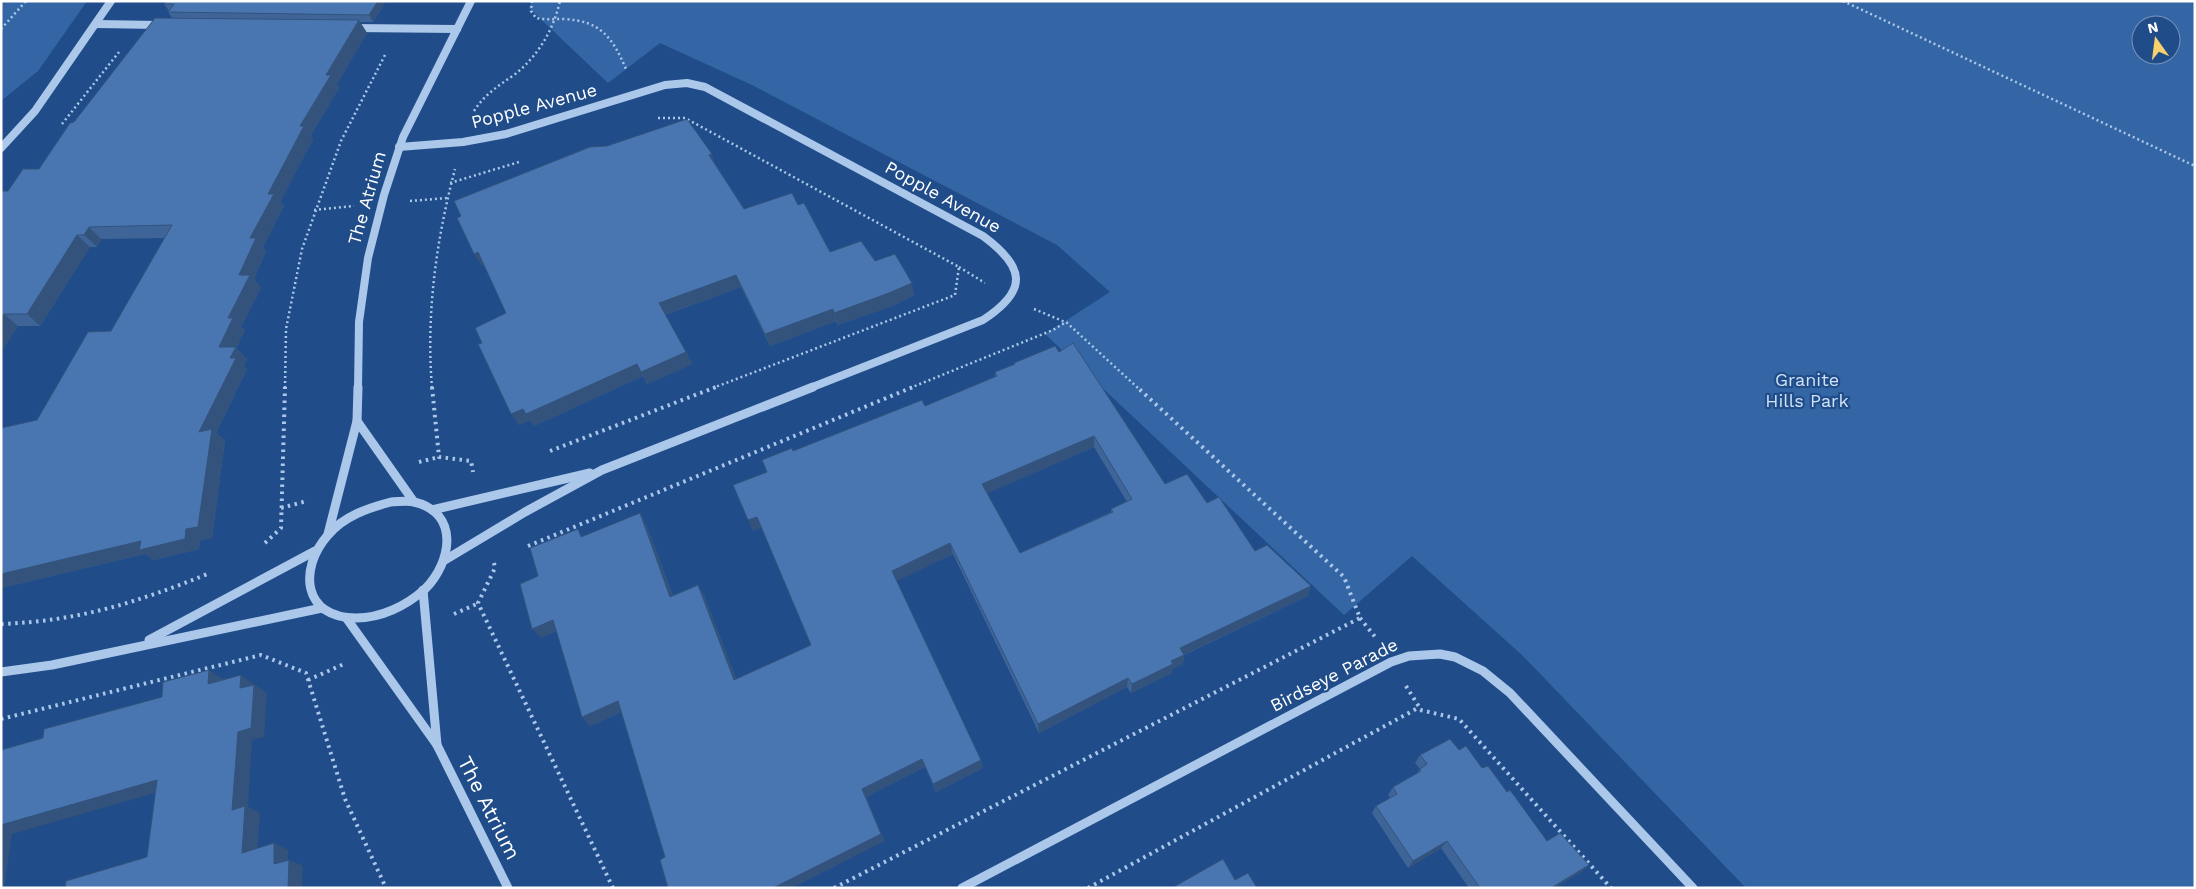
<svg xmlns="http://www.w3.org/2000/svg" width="2196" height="889" font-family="'Work Sans',sans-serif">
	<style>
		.green { fill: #3466a6; fill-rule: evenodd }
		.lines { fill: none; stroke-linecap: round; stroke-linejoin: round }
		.path-far1 { stroke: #abc7ea; stroke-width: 2.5; stroke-dasharray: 2 3; stroke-linecap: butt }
		.path { stroke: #abc7ea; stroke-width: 4; stroke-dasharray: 2.5 4.5; stroke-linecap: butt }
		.minor-far1 { stroke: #abc7ea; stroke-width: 8 }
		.minor { stroke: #abc7ea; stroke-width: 9 }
		.wall { fill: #3f6598; fill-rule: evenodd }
		.shaded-wall { fill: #33537c }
		.building { fill: #4976b1; stroke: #33537c; fill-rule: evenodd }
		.labels { text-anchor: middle; stroke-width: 4.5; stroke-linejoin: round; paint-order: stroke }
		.street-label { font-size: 18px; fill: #fff; stroke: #204d89 }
		.park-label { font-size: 18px; fill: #d0e2f8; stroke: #204d89 }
		.near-street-label { font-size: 21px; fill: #fff; stroke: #204d89 }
	</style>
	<rect width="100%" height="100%" fill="#204d89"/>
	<g class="green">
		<polygon points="1,1 87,1 38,71 1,101"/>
		<path d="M532,1H2195V888H1746L1523,656L1412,556L1344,615L1045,334L1110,292L1057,245L752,85L660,43L608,83L529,8ZM2141,25H2171V55H2141Z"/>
	</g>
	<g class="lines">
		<g class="path-far1">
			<path d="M532,1L531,11L536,18C545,20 554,19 564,19C601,21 612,37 626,69"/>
			<polyline points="1843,1 2195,166"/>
			<polyline points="1,29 26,1"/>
			<path d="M474,111C484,95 498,86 514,75C538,56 553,31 560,1"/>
			<polyline points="658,118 685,118 959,267 955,295 713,388"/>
			<polyline points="62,124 119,52"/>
			<polyline points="450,183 519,162"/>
			<polyline points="410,201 447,198"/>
			<polyline points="314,210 354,206"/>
			<polyline points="959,267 985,283"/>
			<polyline points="1034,309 1065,322"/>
			<polyline points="285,388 286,329 302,249 341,141 385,55"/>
			<path d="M432,388C426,314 436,241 455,169"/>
			<polyline points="910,388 1053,330 1066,322 1138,388"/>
		</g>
		<g class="path">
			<polyline points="432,387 439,457 471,461 473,472"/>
			<polyline points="550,451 716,387"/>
			<polyline points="419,462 439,457"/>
			<polyline points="281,508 307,501"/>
			<polyline points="265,543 281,528 285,387"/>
			<polyline points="528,546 913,387"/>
			<polyline points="494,563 495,568 478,603 613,888"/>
			<polyline points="454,614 479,603"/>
			<polyline points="1360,618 1376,638"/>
			<path d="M1,624C80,621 138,602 210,573"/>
			<polyline points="308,680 344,664"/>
			<polyline points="1406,686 1421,710"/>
			<polyline points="1,719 261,655 306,673 345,799 386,888"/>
			<polyline points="834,888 1360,618 1344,577 1137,387"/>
			<polyline points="1088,888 1416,709 1459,719 1611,888"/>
		</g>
		<g class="minor-far1">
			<polyline points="96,24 160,25"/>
			<polyline points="352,28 457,29"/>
			<path d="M399,147L463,142L506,134L665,85L687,83L705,87L983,236C1025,267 1029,290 983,320L810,388"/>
			<polyline points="1,148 35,111 111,1"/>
			<polyline points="358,388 359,322 368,258 384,195 403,137 471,1"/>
		</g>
		<g class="minor">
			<polyline points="357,421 414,502"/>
			<path d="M391,502C398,502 407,500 414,502C460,513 452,562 425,589C406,606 381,618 356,618C303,618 298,569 328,535C344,516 368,508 391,502Z"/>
			<polyline points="432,510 590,473"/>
			<polyline points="328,534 357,421 358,387"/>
			<polyline points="445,560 525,512 602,470 813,387"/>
			<polyline points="423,590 437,745"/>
			<polyline points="347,619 437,745 508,888"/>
			<polyline points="149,640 315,551"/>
			<polyline points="1,672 52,665 322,608"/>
			<polyline points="962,888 1391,662 1409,656 1440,654 1455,657 1483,671 1510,693 1693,888"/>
		</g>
	</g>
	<g class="wall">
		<polygon points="386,1 373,22 360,22 367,33 337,84 339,88 311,135 313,139 280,202 284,206 263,247 266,251 254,279 261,288 241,327 245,330 236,348 247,359 244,366 247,369 216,433 225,440 212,538 200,540 199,549 154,560 145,554 1,588 1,428 37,420 111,331 165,238 101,239 97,247 90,247 40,326 18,326 1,352 1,191 8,191 39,169 74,122 172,18 168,12 169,11 164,4"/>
		<polygon points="716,166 744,209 798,205 830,252 875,261 914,295 892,306 838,325 836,321 770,346 741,287 665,315 686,352 692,364 647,384 643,376 534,426 530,420 519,425 482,343 506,313 484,265 482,266"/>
		<path d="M1059,352L1165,484L1207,503L1255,551L1308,596L1184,655L1183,664L1172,669V673L1131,693L1127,687L1039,733L953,554L896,581L983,768L936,792L925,767L866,797L884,841L791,888H668L665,857L621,712L590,726L582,717L557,631L541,638L538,576L583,536L646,524L673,596L704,595L736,679L811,645L761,527L753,531L767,472L793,451L925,406L995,377V372L1014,365V363ZM1094,447L1127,502L1111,509V512L1020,553L987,493Z"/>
		<polygon points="1459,750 1482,768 1507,792 1547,841 1589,865 1581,872 1554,888 1469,888 1441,848 1408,868 1372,813 1376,806 1390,798 1388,795 1393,787 1417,773 1420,769 1415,763 1420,755"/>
	</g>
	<g class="shaded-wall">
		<polygon points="378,1 386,1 373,22 369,15"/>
		<polygon points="359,20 367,33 337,84 339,88 311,135 313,139 280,202 284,206 263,247 266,251 254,279 261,288 241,327 245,330 236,348 247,359 244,366 247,369 216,433 225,440 212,538 200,540 199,549 154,560 145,554 1,588 1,574 186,529 199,432 219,347 228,318 239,275 250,238 268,194 300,126 326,75"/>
		<polygon points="712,154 716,166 709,155"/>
		<polygon points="89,227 101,239 97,247 84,235"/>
		<polygon points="77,235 90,247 40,326 27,314"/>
		<polygon points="478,252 486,264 482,266 474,254"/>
		<polygon points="736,275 741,287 664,315 659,303"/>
		<polygon points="912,283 914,295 892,306 838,325 834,313"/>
		<polygon points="833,309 836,321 770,346 765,334"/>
		<polygon points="4,314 18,326 1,352 1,318"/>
		<polygon points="686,352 692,364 647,384 643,376 534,426 530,420 519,425 511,414 637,364"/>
		<polygon points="1094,436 1094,447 983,495 982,484"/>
		<polygon points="640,513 646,524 677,607 670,597"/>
		<polygon points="757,517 762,527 753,531 748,520"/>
		<polygon points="950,543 953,554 895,582 892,571"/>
		<polygon points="698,585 704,595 740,688 734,680"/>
		<polygon points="1311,586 1308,596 1179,657 1180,648"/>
		<polygon points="553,620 562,629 541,638 532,629"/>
		<polygon points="1184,655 1183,664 1172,669 1172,673 1131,693 1132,684 1171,661"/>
		<polygon points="209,670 223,679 222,693 208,684"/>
		<polygon points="241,675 267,693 264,737 252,740 248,807 260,813 257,860 242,853 232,810 240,688"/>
		<polygon points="1128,678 1127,687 1039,733 1038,724"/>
		<polygon points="618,701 625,710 590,726 582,717"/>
		<polygon points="922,759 925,767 866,797 884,841 791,888 773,888 862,789"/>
		<polygon points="981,760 983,768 936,792 933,784"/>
		<polygon points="157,780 172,788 12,834 4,888 1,888 1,825"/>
		<polygon points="1447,841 1441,848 1408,868 1413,861"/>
		<polygon points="274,843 288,850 288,871 274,864"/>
		<polygon points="289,860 303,866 302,888 288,888"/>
		<polygon points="1589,865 1581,872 1554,888 1551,888"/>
	</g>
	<g class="building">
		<polygon points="167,1 378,1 369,15 168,12 174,4 164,4"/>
		<polygon points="155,18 359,20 326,75 331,75 300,126 304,126 268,194 274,194 250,238 256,238 239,275 250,275 228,318 233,318 219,347 236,347 230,358 236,358 199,432 212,429 198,527 186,529 185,539 139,550 141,541 1,574 1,428 37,420 88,332 111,331 172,225 89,227 84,235 77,235 27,314 4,314 1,318 1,191 8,191 23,169 39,169 70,123 74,122"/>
		<polygon points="687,119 712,154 709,155 744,209 792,193 798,205 804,203 830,252 861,241 875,261 895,254 912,283 889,293 834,313 833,309 765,334 736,275 659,303 686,352 641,372 637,364 526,414 523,409 511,414 478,344 482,343 475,328 506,313 478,252 474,254 457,218 461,216 454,201 590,147 607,146"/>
		<path d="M1073,343L1165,484L1187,474L1207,503L1219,497L1255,551L1267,545L1311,586L1180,648L1184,655L1171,661L1173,664L1132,684L1128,678L1038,724L950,543L892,571L981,760L933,784L922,759L862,789L881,834L773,888H668L660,860L665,857L618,701L582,717L553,620L532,629L520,584L538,576L530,548L578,529L581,537L640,513L670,597L698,585L734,680L811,645L757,517L748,520L733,485L767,472L762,460L792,448L793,451L922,400L925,406L997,376L995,372L1015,364L1014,363L1055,346L1059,352ZM1094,436L1132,499L1111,509L1113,512L1020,553L982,484Z"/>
		<polygon points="209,670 208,684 241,675 240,688 254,685 251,728 238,732 232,810 245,806 242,853 274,843 274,864 289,860 288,888 65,888 66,881 147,857 157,780 1,825 1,750 43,738 44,729 162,697 163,682"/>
		<polygon points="1450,739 1459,750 1466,746 1482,768 1488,766 1507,792 1510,790 1547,841 1560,833 1589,865 1551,888 1480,888 1447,841 1413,861 1376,806 1397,794 1393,787 1421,771 1420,769 1427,764 1420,755"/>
		<polygon points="1223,859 1235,880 1248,873 1257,888 1172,888"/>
	</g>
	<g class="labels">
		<g class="street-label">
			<text transform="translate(534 106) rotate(-15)" y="6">Popple Avenue</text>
			<text transform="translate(943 197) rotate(29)" y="6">Popple Avenue</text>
			<text transform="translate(367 198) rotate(-74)" y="6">The Atrium</text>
			<text transform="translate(1334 675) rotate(-27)" y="6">Birdseye Parade</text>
		</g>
		<g class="park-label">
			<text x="1807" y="386">Granite<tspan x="1807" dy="21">Hills Park</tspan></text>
		</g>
		<g class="near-street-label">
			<text transform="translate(489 808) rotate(63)" y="7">The Atrium</text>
		</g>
	</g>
	<rect width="2196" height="889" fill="none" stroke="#ffffff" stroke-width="5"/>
	<g transform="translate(2156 40) rotate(346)"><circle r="24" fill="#204d89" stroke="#7994b8"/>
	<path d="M0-4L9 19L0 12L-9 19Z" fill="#f8d16c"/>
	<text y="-8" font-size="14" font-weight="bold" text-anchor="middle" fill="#ffffff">N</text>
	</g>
</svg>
